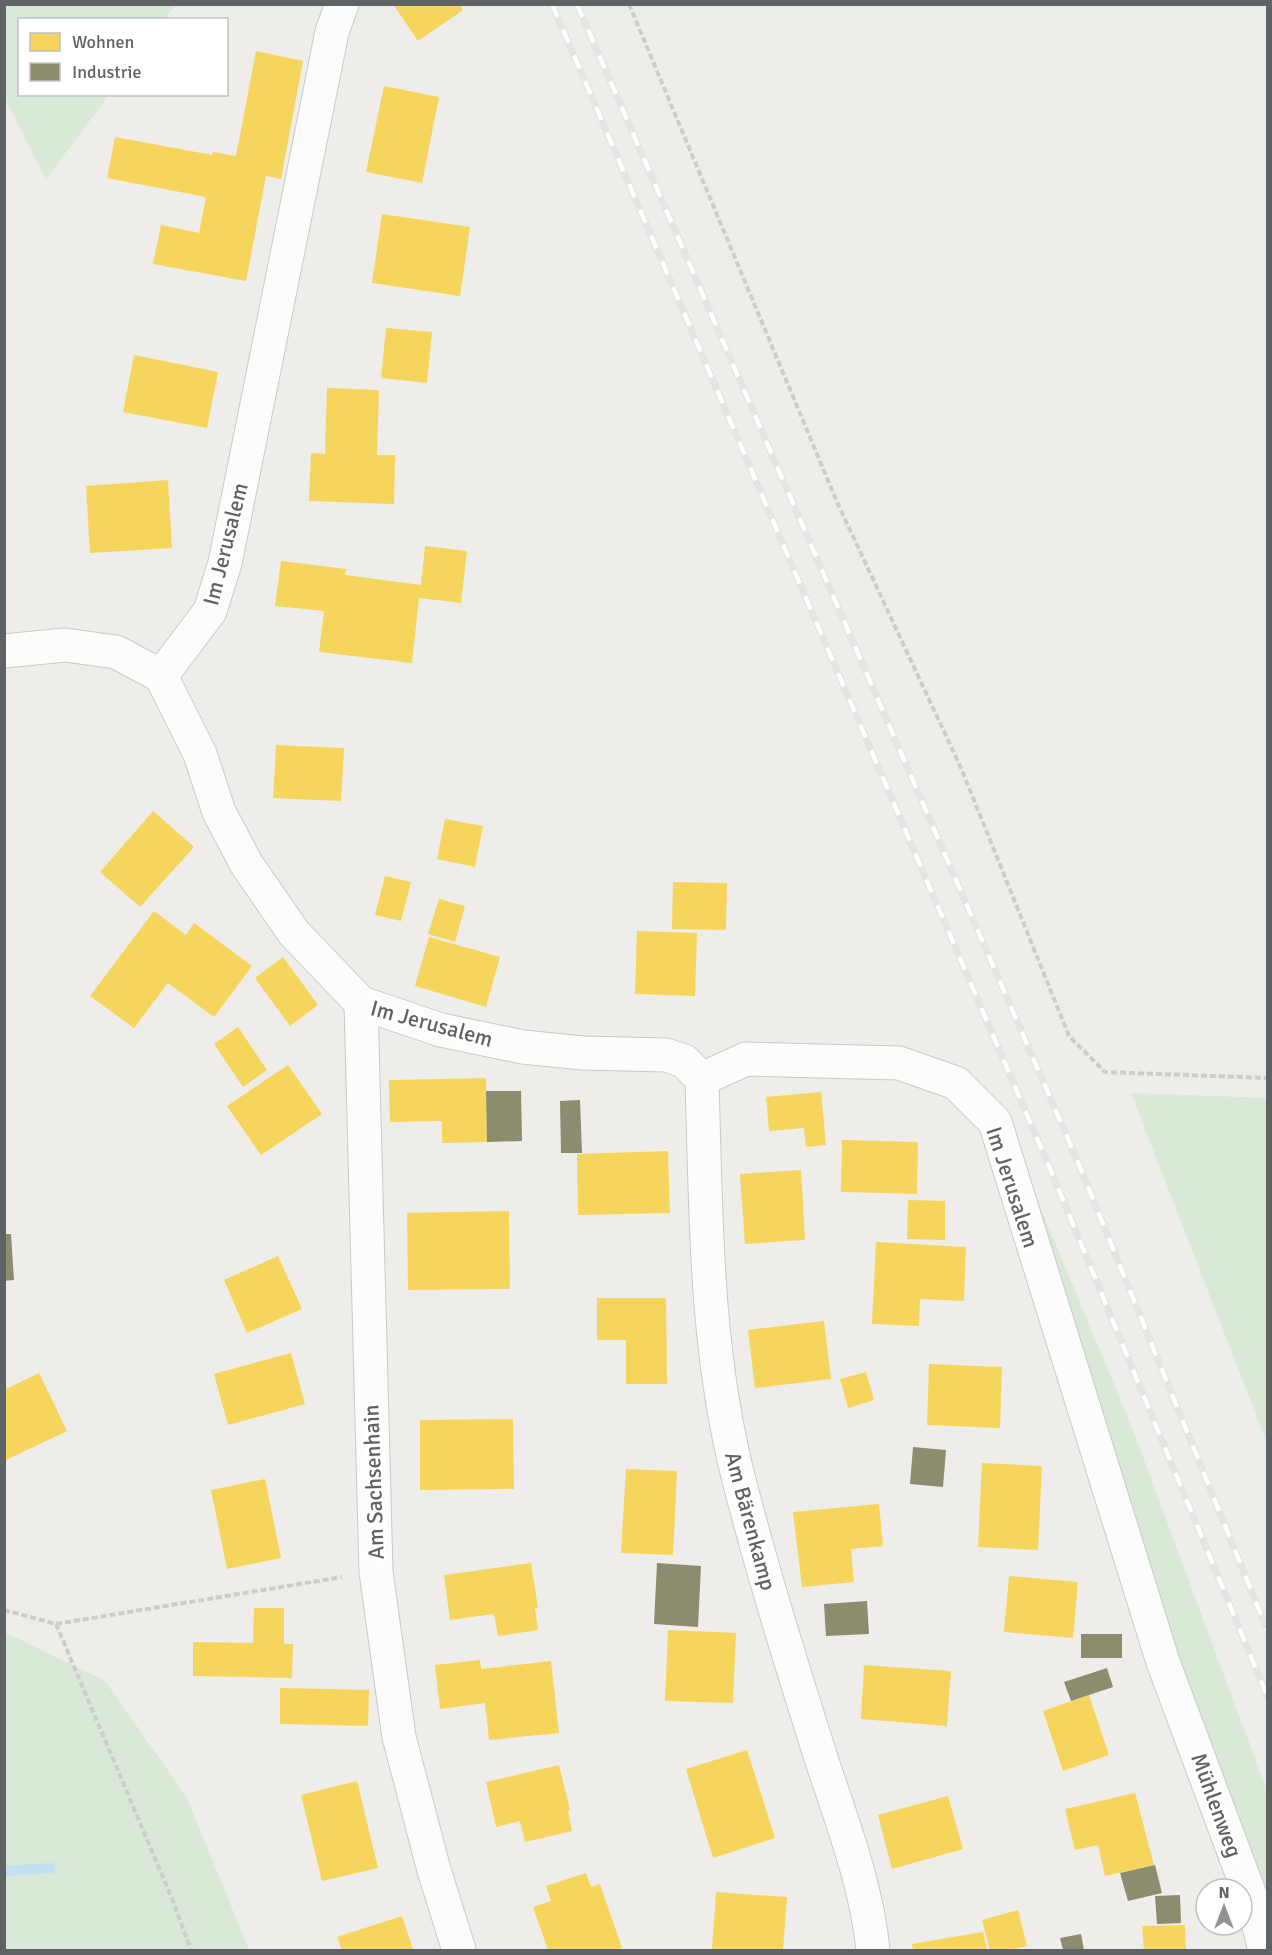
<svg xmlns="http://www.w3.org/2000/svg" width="1272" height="1955" font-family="Signika,sans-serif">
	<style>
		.green { fill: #d9e8d7 }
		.homes { fill: #f6d55c }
		.industry { fill: #8c8c6e }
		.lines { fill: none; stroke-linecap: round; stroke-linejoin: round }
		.stream { stroke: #c3e0f2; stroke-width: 10 }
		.minor-casing { stroke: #c9c9c9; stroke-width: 35 }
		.path { stroke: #cacecb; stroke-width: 4; stroke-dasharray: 6 3; stroke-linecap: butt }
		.minor { stroke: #fcfcfc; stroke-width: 33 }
		.rail-casing { stroke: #e3e4e3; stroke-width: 7 }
		.rail { stroke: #fff; stroke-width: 4.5; stroke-dasharray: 14; stroke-linecap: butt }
		.labels { text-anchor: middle; stroke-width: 6; stroke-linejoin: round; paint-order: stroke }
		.street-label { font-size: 22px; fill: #5f6366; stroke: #fff }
	</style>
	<rect width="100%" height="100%" fill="#eeede9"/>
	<g class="green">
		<polygon points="5,4 176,5 165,19 20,20 20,94 109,95 46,179 5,99"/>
		<polygon points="1131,1093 1267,1098 1267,1443"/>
		<polygon points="1011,1137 1131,1425 1267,1791 1267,1929"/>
		<polygon points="4,1632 105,1681 187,1798 249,1950 5,1950"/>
	</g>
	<g class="homes">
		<polygon points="393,4 459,4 463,10 418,41"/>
		<polygon points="256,51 303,61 281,179 266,176 246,281 153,264 161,225 199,233 206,197 107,178 115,137 212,155 213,152 236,156"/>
		<polygon points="384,86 439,97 422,183 366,172"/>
		<polygon points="382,214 470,227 460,296 372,283"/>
		<polygon points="386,328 432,332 427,383 381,378"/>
		<polygon points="134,355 218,372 207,428 123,412"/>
		<polygon points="327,388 379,390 377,455 395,455 394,504 309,501 311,453 325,454"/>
		<polygon points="168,480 172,548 90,553 86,486"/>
		<polygon points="425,546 467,551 461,603 419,598 412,663 319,652 324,611 275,606 281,561 346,569 345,575 421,585"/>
		<polygon points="276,745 344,748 341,801 273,798"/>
		<polygon points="153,811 194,847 140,907 100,872"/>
		<polygon points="445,819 483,826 475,867 437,859"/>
		<polygon points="385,876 411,882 401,921 375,915"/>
		<polygon points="673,882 727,883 726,930 672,929"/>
		<polygon points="439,899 465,906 455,942 428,934"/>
		<polygon points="154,911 186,935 194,923 252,966 214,1017 168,983 134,1028 90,996"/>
		<polygon points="637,931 697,933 695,996 635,994"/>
		<polygon points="429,937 500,957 486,1007 415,986"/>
		<polygon points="283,957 318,1005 290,1026 255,978"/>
		<polygon points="238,1027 267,1070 243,1087 214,1044"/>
		<polygon points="288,1065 322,1114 261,1155 227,1106"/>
		<polygon points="486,1078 487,1142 442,1143 442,1121 390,1122 389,1080"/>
		<polygon points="821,1092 826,1145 806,1147 804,1128 769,1131 766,1097"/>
		<polygon points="842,1140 918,1142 917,1194 841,1192"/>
		<polygon points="668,1151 670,1213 578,1215 577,1154"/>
		<polygon points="801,1170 805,1240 745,1244 740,1174"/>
		<polygon points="908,1200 945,1201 945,1240 907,1239"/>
		<polygon points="509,1211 510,1289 408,1290 407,1213"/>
		<polygon points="876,1242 966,1247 964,1301 920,1299 919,1326 872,1324"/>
		<polygon points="278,1256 302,1309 247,1333 224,1280"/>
		<polygon points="597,1298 666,1298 667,1384 626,1384 626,1340 597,1340"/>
		<polygon points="824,1321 831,1379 755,1388 748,1330"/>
		<polygon points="291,1353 305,1404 228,1425 214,1374"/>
		<polygon points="929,1364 1002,1367 1000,1428 927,1425"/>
		<polygon points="866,1372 874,1400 848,1408 840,1379"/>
		<polygon points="39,1373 67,1431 4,1461 4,1390"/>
		<polygon points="513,1419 514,1489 420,1490 420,1420"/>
		<polygon points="982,1463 1042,1466 1038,1550 978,1547"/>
		<polygon points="626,1469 677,1471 673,1555 621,1553"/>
		<polygon points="265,1479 281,1558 227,1569 211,1490"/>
		<polygon points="879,1504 883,1546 851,1549 854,1582 802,1587 793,1512"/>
		<polygon points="531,1563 538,1608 535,1608 538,1630 498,1636 494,1614 450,1620 444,1575"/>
		<polygon points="1009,1576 1078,1582 1073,1638 1004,1632"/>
		<polygon points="254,1608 284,1608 284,1644 293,1644 292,1678 193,1676 193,1642 253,1643"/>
		<polygon points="668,1630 736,1633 733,1703 665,1701"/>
		<polygon points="480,1660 481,1669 551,1661 559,1733 489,1740 485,1703 440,1709 435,1665"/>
		<polygon points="864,1665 951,1671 947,1726 861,1719"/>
		<polygon points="280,1688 369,1690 368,1726 280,1724"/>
		<polygon points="1089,1695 1109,1755 1063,1771 1043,1711"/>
		<polygon points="747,1750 775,1838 713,1858 686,1769"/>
		<polygon points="559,1765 570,1810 568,1811 572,1831 525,1842 520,1821 496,1827 486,1782"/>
		<polygon points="357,1781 378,1868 322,1881 301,1795"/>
		<polygon points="1135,1793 1154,1865 1105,1876 1098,1845 1075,1850 1065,1809"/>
		<polygon points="948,1796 963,1849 892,1869 878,1815"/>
		<polygon points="586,1873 591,1887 600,1884 622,1948 615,1950 548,1950 533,1907 551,1901 546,1886"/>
		<polygon points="716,1892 787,1897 783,1950 712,1950"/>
		<polygon points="1018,1910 1027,1946 1009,1950 990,1950 982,1920"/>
		<polygon points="402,1916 413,1950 342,1950 337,1937"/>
		<polygon points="1185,1925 1186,1950 1144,1950 1142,1926"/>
		<polygon points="983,1932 987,1950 913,1950 912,1944"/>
	</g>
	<g class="industry">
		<polygon points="486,1091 521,1091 522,1141 487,1142"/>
		<polygon points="580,1100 582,1153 561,1153 560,1101"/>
		<polygon points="4,1234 11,1234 14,1280 4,1281"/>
		<polygon points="913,1447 946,1450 943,1487 910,1484"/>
		<polygon points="657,1563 701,1566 698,1627 654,1624"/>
		<polygon points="867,1601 869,1634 826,1636 824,1604"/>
		<rect x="1081" y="1634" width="41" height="24"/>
		<polygon points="1107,1668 1113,1687 1071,1701 1064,1682"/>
		<polygon points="1155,1865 1162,1893 1128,1901 1120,1873"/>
		<polygon points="1180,1895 1181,1923 1157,1924 1155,1896"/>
		<polygon points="1081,1934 1084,1950 1063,1950 1060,1938"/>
	</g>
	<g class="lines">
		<polyline class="stream" points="4,1871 51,1868"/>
		<g class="minor-casing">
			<g id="minor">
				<polyline points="4,651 65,645 116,652 161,676"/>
				<polyline points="161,676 200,754 219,812 247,865 294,933 361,1003 441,1030 523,1047 583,1053 666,1055 684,1061 702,1079 746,1059 899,1063 956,1083 995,1122 1163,1662 1253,1903 1265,1950"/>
				<polyline points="161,676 210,611 225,563 332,32 342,4"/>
				<polyline points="361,1003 376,1572 399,1737 434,1870 459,1950"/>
				<path d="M702,1079C706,1214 705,1349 739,1480C763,1574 792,1666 821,1758C841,1819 867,1886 873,1950"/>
			</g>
		</g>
		<g class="path">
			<polyline points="629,4 837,502 961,768 1069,1036 1105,1072 1268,1078"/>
			<polyline points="4,1610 56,1624 342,1577"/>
			<polyline points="56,1624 173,1901 191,1950"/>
		</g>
		<use href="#minor" class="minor"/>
		<g class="rail-casing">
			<g id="rail">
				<polyline points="552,4 1054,1178 1268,1698"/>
				<polyline points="577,4 1078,1162 1268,1632"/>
			</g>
		</g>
		<use href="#rail" class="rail"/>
	</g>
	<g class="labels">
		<g class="street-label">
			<text transform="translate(225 544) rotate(-76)" y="8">Im Jerusalem</text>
			<text transform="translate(432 1023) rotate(15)" y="8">Im Jerusalem</text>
			<text transform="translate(1013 1187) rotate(72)" y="8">Im Jerusalem</text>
			<text transform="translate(373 1482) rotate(-92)" y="8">Am Sachsenhain</text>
			<text transform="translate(751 1521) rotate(75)" y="8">Am Bärenkamp</text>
			<text transform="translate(1217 1805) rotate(70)" y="8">Mühlenweg</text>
		</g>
	</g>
	<rect width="1272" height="1955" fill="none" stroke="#5f6366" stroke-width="12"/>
	<rect x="18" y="18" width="210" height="78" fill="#ffffff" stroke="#bfc1c2" stroke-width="1.5"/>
	<rect x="30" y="33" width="30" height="18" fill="#f6d55c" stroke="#bfc1c2" stroke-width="1.5"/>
	<text x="72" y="48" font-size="18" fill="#5f6366">Wohnen</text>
	<rect x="30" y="63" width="30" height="18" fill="#8c8c6e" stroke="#bfc1c2" stroke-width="1.5"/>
	<text x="72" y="78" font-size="18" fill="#5f6366">Industrie</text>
	<g transform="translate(1224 1907)"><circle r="28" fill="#ffffff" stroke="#bfc1c2" stroke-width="1.5"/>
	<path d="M0-4.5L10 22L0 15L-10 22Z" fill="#919394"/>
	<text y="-9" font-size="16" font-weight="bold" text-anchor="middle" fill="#5f6366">N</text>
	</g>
</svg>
